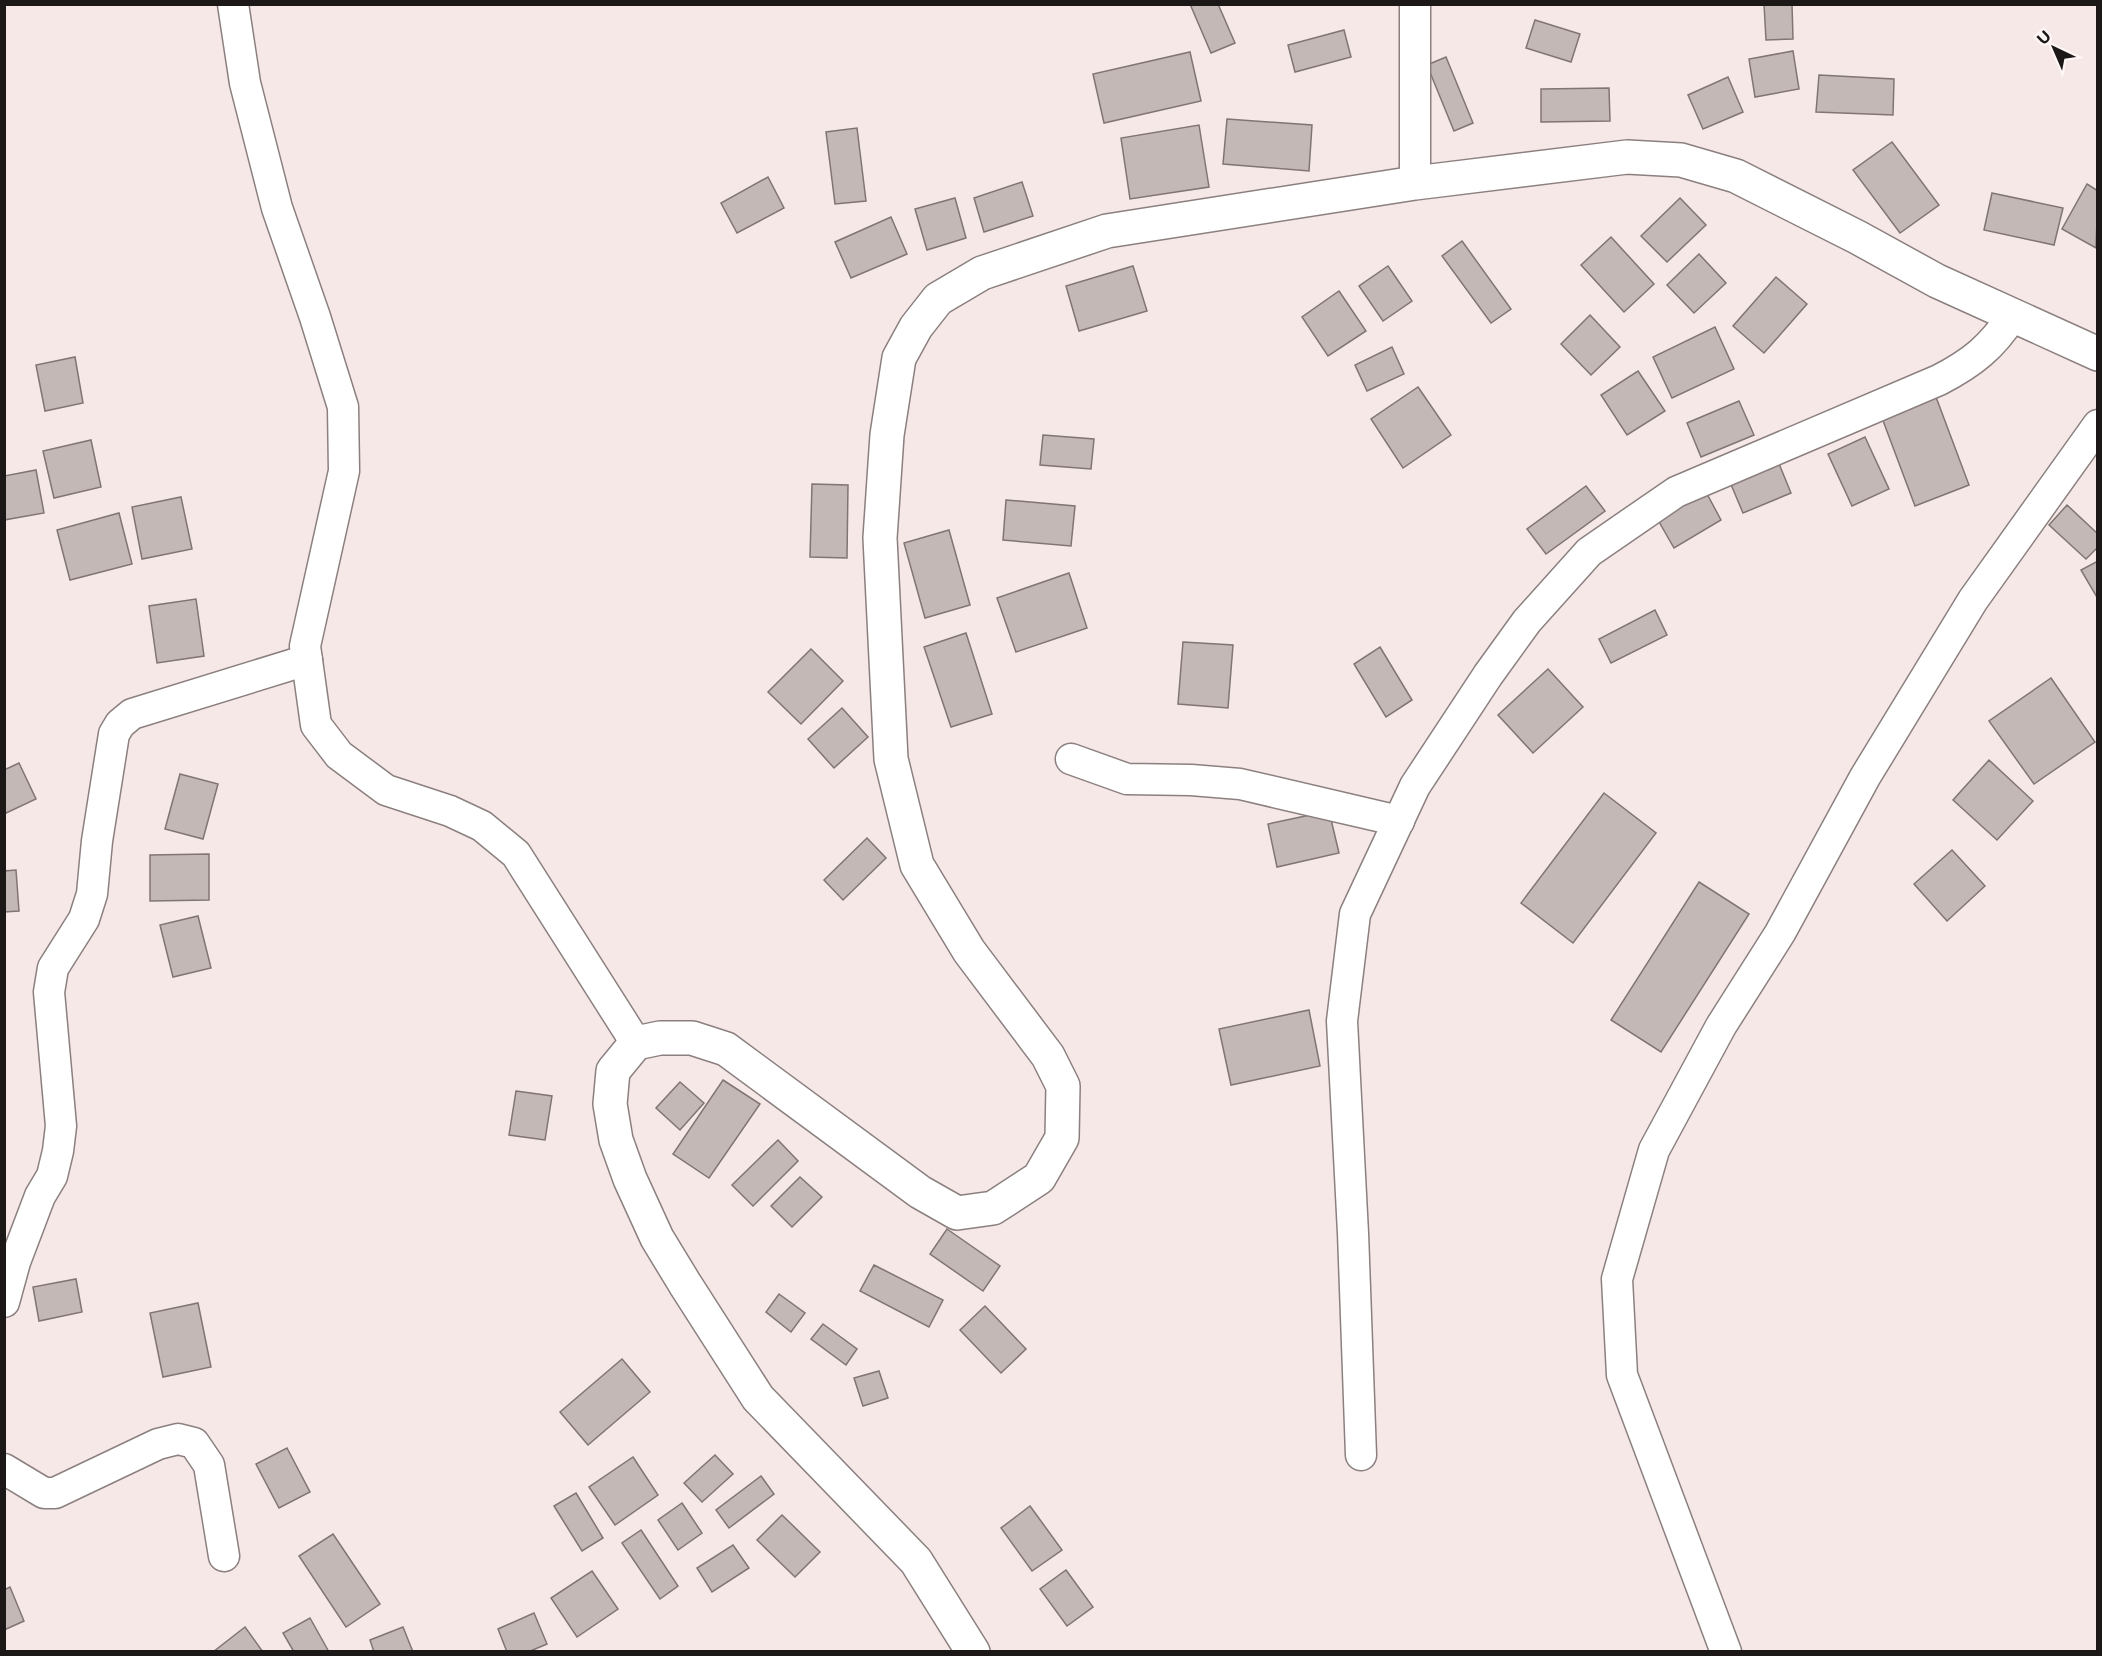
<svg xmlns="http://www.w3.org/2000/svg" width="2102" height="1656" font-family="Montserrat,sans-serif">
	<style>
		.building { fill: #c4b8b7; stroke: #807574; stroke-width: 1.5 }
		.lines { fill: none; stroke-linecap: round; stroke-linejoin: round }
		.street-casing { stroke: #8b807f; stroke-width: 33 }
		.secondary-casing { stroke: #8b807f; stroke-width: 36 }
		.street { stroke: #fff; stroke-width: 30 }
		.secondary { stroke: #fff; stroke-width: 33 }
	</style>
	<rect width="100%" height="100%" fill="#f5e8e7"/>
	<g class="building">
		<polygon points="1190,4 1218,4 1235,43 1211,53"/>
		<polygon points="1764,4 1792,4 1793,39 1766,40"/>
		<polygon points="1535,20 1580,34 1571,62 1526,48"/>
		<polygon points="1344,30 1351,57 1295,72 1288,45"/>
		<polygon points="1793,51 1799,89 1755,97 1749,59"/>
		<polygon points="1190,52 1201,101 1104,123 1093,74"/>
		<polygon points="1446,57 1473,123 1454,131 1427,65"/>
		<polygon points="1819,75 1894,79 1893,115 1816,112"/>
		<polygon points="1728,77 1743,112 1703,129 1688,95"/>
		<polygon points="1609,88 1610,121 1541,122 1541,89"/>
		<polygon points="1227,119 1312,125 1309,171 1223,164"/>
		<polygon points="1199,125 1209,187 1130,199 1121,138"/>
		<polygon points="857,128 866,201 835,204 826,132"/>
		<polygon points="1892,142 1939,205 1900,233 1853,170"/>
		<polygon points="768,177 784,208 737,233 721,203"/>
		<polygon points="1022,182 1033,216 984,232 974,198"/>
		<polygon points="2087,184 2098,191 2096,248 2062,229"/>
		<polygon points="1992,193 2063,208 2054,245 1984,230"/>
		<polygon points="955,198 966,238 927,250 915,209"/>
		<polygon points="1680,198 1706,225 1667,262 1641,236"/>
		<polygon points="891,217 907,254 851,278 835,242"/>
		<polygon points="1611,237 1654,284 1624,312 1581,265"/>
		<polygon points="1462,241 1511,309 1491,323 1442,256"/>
		<polygon points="1699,254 1726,283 1694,313 1667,285"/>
		<polygon points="1133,266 1147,311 1079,331 1066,286"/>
		<polygon points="1388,266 1412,301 1383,321 1359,286"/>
		<polygon points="1776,277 1807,304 1764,353 1733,326"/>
		<polygon points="1339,291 1366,331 1328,356 1302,317"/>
		<polygon points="1590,315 1620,347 1591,375 1561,344"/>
		<polygon points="1715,327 1734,369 1672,398 1653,357"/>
		<polygon points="1392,347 1404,374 1367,391 1355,365"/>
		<polygon points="75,357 83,403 45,411 36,365"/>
		<polygon points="1638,371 1665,411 1627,435 1601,395"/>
		<polygon points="1418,387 1451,435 1403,468 1371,419"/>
		<polygon points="1936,397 1969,485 1915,506 1882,418"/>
		<polygon points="1739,401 1754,435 1701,457 1687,423"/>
		<polygon points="1043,435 1094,439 1091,469 1040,465"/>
		<polygon points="1865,437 1889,489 1852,506 1828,454"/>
		<polygon points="91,440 101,487 54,498 43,451"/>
		<polygon points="1775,454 1791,493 1743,513 1727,475"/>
		<polygon points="36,470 44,513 4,520 4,476"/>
		<polygon points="812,484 848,485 847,558 810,557"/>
		<polygon points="1586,486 1605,511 1546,554 1527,529"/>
		<polygon points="1706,492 1721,520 1674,548 1658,520"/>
		<polygon points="181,497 192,549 142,559 132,507"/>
		<polygon points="1006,500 1075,506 1071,546 1003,540"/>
		<polygon points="2067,505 2098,534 2098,547 2086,559 2049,525"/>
		<polygon points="119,513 132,564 70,580 57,530"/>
		<polygon points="949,530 970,605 925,618 904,543"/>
		<polygon points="2098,561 2098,599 2081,570"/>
		<polygon points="1069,573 1087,628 1016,652 997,598"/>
		<polygon points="196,599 204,656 157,663 149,606"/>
		<polygon points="1655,610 1667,635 1611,663 1599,639"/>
		<polygon points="966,633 992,714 951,727 924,647"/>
		<polygon points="1183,642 1233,645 1228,708 1178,704"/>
		<polygon points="1380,647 1412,700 1386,717 1354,664"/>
		<polygon points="811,649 843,681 801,724 768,692"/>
		<polygon points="1548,669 1583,707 1533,753 1498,715"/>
		<polygon points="2051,678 2095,742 2034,784 1989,721"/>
		<polygon points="842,708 868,737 834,768 808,739"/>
		<polygon points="1989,760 2033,801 1997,840 1953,800"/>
		<polygon points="19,763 36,799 4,814 4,770"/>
		<polygon points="180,774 218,784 203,839 165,829"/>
		<polygon points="1604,793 1656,833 1573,943 1521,903"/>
		<polygon points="1329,811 1339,853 1277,867 1268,824"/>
		<polygon points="867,838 886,858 843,900 824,880"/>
		<polygon points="1952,850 1985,886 1947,921 1914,884"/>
		<polygon points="209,854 209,900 150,901 150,855"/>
		<polygon points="16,870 19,911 4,912 4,871"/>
		<polygon points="1699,882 1749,914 1661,1052 1611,1020"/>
		<polygon points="198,916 211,968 173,977 160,925"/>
		<polygon points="1309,1010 1320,1066 1231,1085 1219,1029"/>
		<polygon points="723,1080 760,1104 709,1178 673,1154"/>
		<polygon points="680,1082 704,1103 680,1130 656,1108"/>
		<polygon points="516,1091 552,1096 545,1140 509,1135"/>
		<polygon points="778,1140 798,1161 753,1206 732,1185"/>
		<polygon points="800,1177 822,1197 792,1227 771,1206"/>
		<polygon points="947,1229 1000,1266 983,1291 930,1254"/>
		<polygon points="874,1265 943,1300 929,1327 860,1291"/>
		<polygon points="76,1279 82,1312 39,1321 33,1287"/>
		<polygon points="779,1294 805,1313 791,1332 766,1312"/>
		<polygon points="198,1303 211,1367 163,1377 150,1313"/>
		<polygon points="985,1306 1026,1349 1001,1373 960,1330"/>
		<polygon points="823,1324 857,1349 846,1365 811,1339"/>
		<polygon points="622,1359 650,1392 588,1445 560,1412"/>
		<polygon points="879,1371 888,1398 863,1406 854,1378"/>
		<polygon points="287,1448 310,1492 279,1508 256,1464"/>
		<polygon points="715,1455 733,1474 702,1502 684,1483"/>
		<polygon points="633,1457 658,1495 615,1525 589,1487"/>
		<polygon points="761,1476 774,1494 729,1528 716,1510"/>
		<polygon points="576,1493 603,1538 582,1551 554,1506"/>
		<polygon points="682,1503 702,1533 678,1550 658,1520"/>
		<polygon points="1030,1506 1062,1550 1032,1571 1001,1528"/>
		<polygon points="782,1515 820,1552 795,1577 757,1540"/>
		<polygon points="641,1530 678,1586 660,1599 622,1543"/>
		<polygon points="333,1534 380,1604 346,1627 299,1556"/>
		<polygon points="733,1545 749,1568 712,1592 697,1568"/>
		<polygon points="1066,1570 1093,1607 1067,1626 1040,1589"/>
		<polygon points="592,1571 618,1609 577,1637 551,1598"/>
		<polygon points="10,1587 24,1621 4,1630 4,1590"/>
		<polygon points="534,1613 547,1644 528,1652 507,1652 498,1629"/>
		<polygon points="310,1618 329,1652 294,1652 283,1633"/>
		<polygon points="245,1627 263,1652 213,1652"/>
		<polygon points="403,1627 413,1652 374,1652 370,1640"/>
	</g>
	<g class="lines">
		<g class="street-casing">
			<g id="street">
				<polyline points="233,4 245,83 277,208 315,317 343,407 344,471 305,646 316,725 339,755 386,790 450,811 482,826 516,854 636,1043"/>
				<polyline points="1415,183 1415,4"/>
				<polyline points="1071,759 1127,779 1191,780 1240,784 1399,821"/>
				<polyline points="4,1302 15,1262 40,1196 52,1176 58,1151 61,1126 49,992 53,968 84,919 92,894 97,841 114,734 120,724 132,714 307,660"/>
				<path d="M1361,1455L1353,1233L1342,1021L1355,914L1415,786L1488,675L1527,621L1589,552L1676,492L1939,380C1972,363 1992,347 2012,316"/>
				<polyline points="4,1469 44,1493 55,1493 158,1444 178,1439 194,1443 209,1465 224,1556"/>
				<polyline points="1726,1652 1622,1375 1617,1279 1654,1150 1721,1026 1780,933 1865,777 1973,600 2098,425"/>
			</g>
		</g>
		<g class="secondary-casing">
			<polyline id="secondary" points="973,1652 916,1561 758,1398 685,1284 657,1238 630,1179 616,1140 610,1104 613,1071 636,1043 660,1038 692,1038 726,1049 920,1192 957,1213 993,1208 1039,1178 1062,1138 1063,1086 1048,1056 969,951 917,865 891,759 880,538 887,435 899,358 916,327 938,299 982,273 1107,231 1415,183 1627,157 1681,160 1736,176 1857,237 1937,281 2098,354"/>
		</g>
		<use href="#street" class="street"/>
		<use href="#secondary" class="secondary"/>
	</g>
	<rect width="2102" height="1656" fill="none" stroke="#1d1818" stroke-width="12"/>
	<g transform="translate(2054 48) rotate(316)" stroke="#fef7f6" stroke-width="4.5" paint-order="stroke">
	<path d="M0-4.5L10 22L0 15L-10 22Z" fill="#1d1818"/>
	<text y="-9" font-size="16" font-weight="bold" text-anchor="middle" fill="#1d1818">U</text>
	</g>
</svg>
